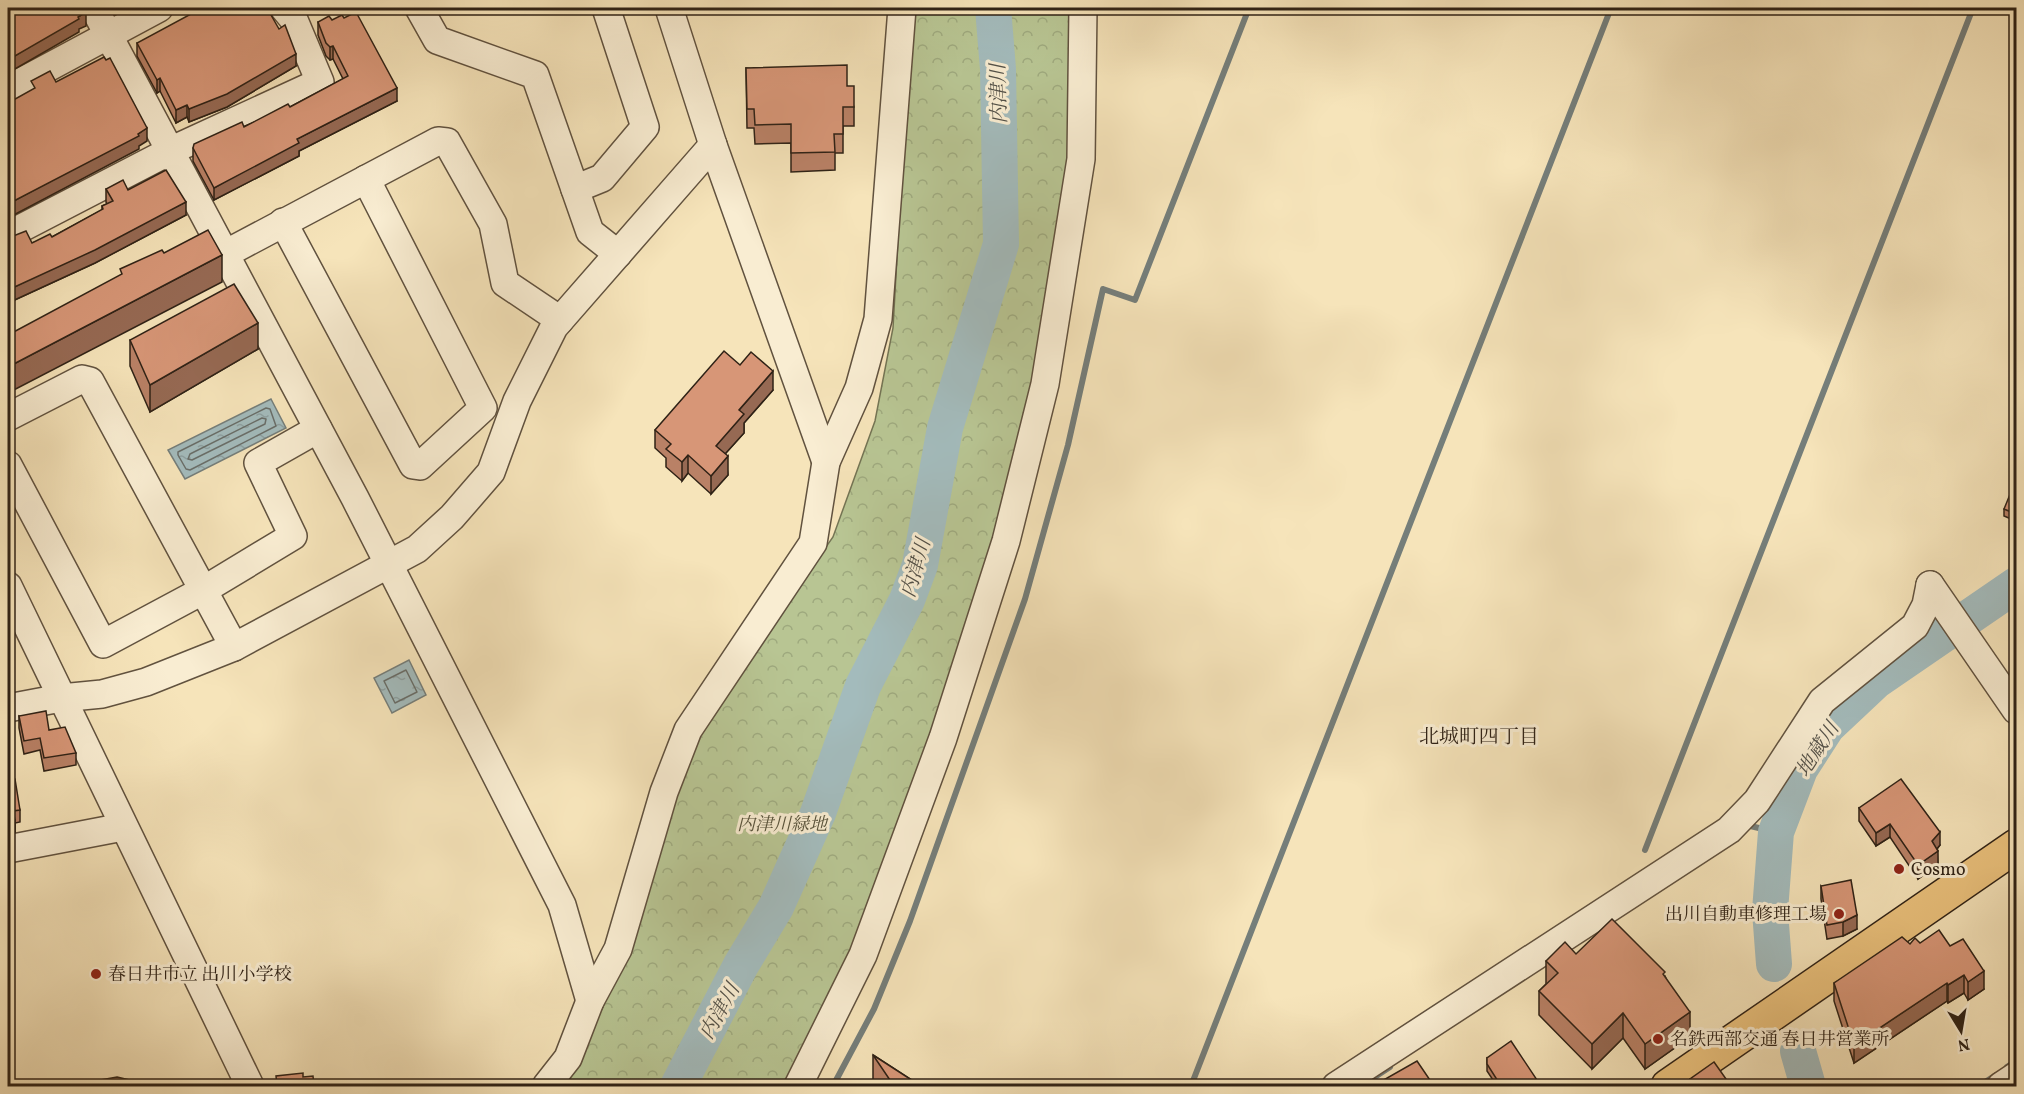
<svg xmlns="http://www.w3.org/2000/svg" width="2024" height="1094" font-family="Vollkorn,'Noto Serif JP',serif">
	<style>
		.park { fill: url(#park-crowns); stroke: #747454; stroke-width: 1.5 }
		.water { fill: url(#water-ripples); stroke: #757e7a; stroke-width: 1.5 }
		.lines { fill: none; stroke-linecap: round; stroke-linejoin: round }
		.shore { stroke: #696e69; stroke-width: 1.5 }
		.stream { stroke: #757e7a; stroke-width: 6 }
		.river { stroke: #a3bbbc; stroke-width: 36 }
		.minor-casing { stroke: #61523f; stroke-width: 30 }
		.major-casing { stroke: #2f2216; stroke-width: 36 }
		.minor { stroke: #f9edd2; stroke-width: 27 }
		.major { stroke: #ebc27d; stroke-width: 33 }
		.wall { fill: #b98166; stroke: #2f2216; stroke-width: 1.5 }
		.shaded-wall { fill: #966953; stroke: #2f2216; stroke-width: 1.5 }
		.building { fill: #d79677; stroke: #2f2216; stroke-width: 1.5 }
		.poi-dot { fill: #8f2418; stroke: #f9edd2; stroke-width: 2 }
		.labels { text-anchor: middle; stroke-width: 6; stroke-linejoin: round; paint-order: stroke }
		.park-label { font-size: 18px; font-style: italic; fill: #58533c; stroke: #f9edd2 }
		.poi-label { font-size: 18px; fill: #2f2216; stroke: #f9edd2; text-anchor: start }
		.water-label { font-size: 20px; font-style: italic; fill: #525048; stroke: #f9edd2 }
		.neighbourhood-label { font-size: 20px; fill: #2f2216; stroke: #f9edd2 }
	</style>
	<defs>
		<pattern id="park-crowns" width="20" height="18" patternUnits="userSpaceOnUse" patternTransform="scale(1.5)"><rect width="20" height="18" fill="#b8c593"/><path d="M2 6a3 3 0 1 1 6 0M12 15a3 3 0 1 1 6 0" fill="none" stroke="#9ea97e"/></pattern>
		<pattern id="water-ripples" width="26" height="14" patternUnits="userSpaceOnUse" patternTransform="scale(1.5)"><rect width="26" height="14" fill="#a3bbbc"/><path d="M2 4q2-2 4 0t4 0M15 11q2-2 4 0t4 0" fill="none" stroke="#8da0a1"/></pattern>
	</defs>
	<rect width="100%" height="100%" fill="#f6e4ba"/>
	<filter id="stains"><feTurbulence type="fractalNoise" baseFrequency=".00333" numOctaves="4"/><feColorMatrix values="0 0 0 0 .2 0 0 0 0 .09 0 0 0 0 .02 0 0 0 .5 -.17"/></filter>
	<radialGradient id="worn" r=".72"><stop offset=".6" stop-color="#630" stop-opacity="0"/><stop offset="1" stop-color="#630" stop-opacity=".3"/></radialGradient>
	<polygon class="park" points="911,8 1077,8 1074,175 1042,364 960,665 856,951 792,1086 557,1086 697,732 833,537 875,421 893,328"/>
	<g class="water">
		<polygon points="271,399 286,428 185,479 168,450"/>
		<polygon points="409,660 426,695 392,713 374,678"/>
	</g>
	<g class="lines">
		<g class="shore">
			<polygon points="266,408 270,409 276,426 190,470 186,469 178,455 178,452"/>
			<polygon points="262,418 266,419 265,424 192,460 188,459 190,454"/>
			<polygon points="406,670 417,692 395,703 384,681"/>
		</g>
		<g class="stream">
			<polyline points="1746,825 1776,832"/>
			<polyline points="1645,850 1973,8"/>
			<polyline points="2007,1067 2016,1061"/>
			<polyline points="833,1086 874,1009 910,921 1025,599 1068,445 1103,289 1135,300 1249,8"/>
			<polyline points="1191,1086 1611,8"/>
			<polyline points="1361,1086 1390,1067"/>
			<polyline points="1979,1086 1996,1075"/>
		</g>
		<g class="river">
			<polyline points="1774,964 1770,911 1776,832 1800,769 1827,727 1876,681 2016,585"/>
			<polyline points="1798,1051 1808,1086"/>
			<polyline points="678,1086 741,965 776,907 818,813 863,686 907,600 920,565 945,428 1001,244 998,69 993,8"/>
		</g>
		<g class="minor-casing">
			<g id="minor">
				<polyline points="94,8 355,498 562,905 590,1001"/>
				<polyline points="419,8 437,40 535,75 590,232 618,254"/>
				<polyline points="669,8 713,145 826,462"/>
				<polyline points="8,89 159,8"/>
				<polyline points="575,189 602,178 645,127 606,8"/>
				<polyline points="283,222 413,465 420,466 483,408 366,179"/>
				<polyline points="8,235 170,151 320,82 294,20 284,8"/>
				<polyline points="225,254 438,141 447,142 493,224 505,283 560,320"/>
				<polyline points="8,417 82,379 90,381 234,647"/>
				<polyline points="8,465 103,644 202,591 293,536 258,463 318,429"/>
				<polyline points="1930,585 2016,710"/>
				<polyline points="8,586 250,1086"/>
				<polyline points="8,708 61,698 102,694 146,682 234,647 417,549 452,517 491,472 517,401 554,327 713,145"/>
				<polyline points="8,849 123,827"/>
				<polyline points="546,1086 568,1058 590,1001 618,949 664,792 688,730 813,543 826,462 859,388 878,319 902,8"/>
				<polyline points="798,1086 863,955 943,738 1006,541 1045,384 1081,159 1083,8"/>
				<polyline points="1336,1086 1729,830 1757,801 1822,701 1915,626 1926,605 1930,585"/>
				<polyline points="2001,1086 2016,1076"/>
			</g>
		</g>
		<g class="major-casing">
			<polyline id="major" points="1668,1086 2016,846"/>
		</g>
		<use href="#minor" class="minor"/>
		<use href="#major" class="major"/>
	</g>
	<g class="wall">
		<polygon points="332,20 397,101 299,151 299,156 214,200 193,161 193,148 290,107 343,79 333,59 330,60 326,56 318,35 318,22"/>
		<polygon points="137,43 296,66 227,107 189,122 187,117 176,123 160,91 157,93 137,56"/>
		<polygon points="746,68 847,86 854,107 854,126 843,126 843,153 835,153 835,170 791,172 791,143 755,144 754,128 747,128"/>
		<polygon points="106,189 128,190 186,215 95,263 8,303 8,238 32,243 52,237 102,210 102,206 107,204 106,202"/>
		<polygon points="130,340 258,349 150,412 130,366"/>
		<polygon points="740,365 773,390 744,423 744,433 725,454 728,475 711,494 688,473 682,481 666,467 666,458 655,448 655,430"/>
		<polygon points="2016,494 2016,521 2004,516 2004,509"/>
		<polygon points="19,716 49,730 76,753 76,765 44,771 40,750 24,754 19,728"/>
		<polygon points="8,780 20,810 20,822 15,823 15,832 8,834"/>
		<polygon points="1859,808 1940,845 1937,849 1938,865 1918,879 1890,837 1876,846 1859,821"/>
		<polygon points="1821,886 1857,929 1843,936 1827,939 1821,899"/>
		<polygon points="1920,943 1950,946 1984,989 1968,1000 1964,993 1948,1003 1947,1001 1854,1063 1834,1001 1834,983 1910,944"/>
		<polygon points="1576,954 1665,976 1690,1037 1645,1069 1623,1038 1592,1069 1539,1015 1539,991 1546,984 1546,961"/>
		<polygon points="873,1055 921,1086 876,1086 873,1082"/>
		<polygon points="1487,1058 1541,1086 1497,1086 1487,1071"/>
		<polygon points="1690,1079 1731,1086 1690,1086"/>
	</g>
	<g class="shaded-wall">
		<polygon points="118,8 128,8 118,12"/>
		<polygon points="86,12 86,26 79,29 79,32 8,73 8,60"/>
		<polygon points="333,46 333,59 330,60 330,47"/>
		<polygon points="296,54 296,66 227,107 189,122 189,109"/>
		<polygon points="160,78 160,91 157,93 157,80"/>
		<polygon points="397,88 397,101 299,151 299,156 214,200 214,188 297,139"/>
		<polygon points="187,105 187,117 176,123 176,110"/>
		<polygon points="147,128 147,141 139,146 139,149 8,218 8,204 138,134"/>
		<polygon points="186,202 186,215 95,263 8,303 8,290"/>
		<polygon points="222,255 222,282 8,393 8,367"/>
		<polygon points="258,323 258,349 150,412 150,385"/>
		<polygon points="773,371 773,390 744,423 744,433 716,464 716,446 739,410"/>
		<polygon points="688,455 688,473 682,481 682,462"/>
		<polygon points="728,456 728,475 711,494 711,476"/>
		<polygon points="15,820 15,832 8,834 8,822"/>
		<polygon points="1890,824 1890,837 1876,846 1876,833"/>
		<polygon points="1940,832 1940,845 1932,855 1932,841"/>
		<polygon points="1938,851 1938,865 1918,879 1918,865"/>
		<polygon points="1857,915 1857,929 1843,936 1843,922"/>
		<polygon points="1984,971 1984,989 1968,1000 1968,982"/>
		<polygon points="1964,975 1964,993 1948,1003 1948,985"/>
		<polygon points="1947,983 1947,1001 1854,1063 1854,1045"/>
		<polygon points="1690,1012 1690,1037 1645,1069 1645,1044"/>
		<polygon points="1623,1013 1623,1038 1592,1069 1592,1044"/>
	</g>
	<g class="building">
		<polygon points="8,8 84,8 86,12 78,17 79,19 8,60"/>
		<polygon points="202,8 267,8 279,29 285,25 296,54 227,94 189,109 187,105 176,110 160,78 157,80 137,43"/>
		<polygon points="356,12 397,88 297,139 299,143 214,188 193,148 194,144 242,122 244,127 288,104 290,107 348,76 333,46 330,47 326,43 318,22 329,16 332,20 342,15 344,18"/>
		<polygon points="104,57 106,60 110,58 147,128 138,134 139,136 8,204 8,103 35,88 31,81 50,71 56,82"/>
		<polygon points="847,65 847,86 854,86 854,107 843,107 843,134 834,134 835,152 791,153 791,124 755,125 754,109 747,109 746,68"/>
		<polygon points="166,170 186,202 95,250 8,290 8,259 10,258 8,253 8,238 26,231 32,243 50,234 52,237 103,209 102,206 113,201 106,189 123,180 128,190"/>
		<polygon points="208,230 222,255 8,367 8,335 122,274 120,269 162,250 164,253"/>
		<polygon points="234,284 258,323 150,385 130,340"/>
		<polygon points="724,351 740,365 751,352 773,371 739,410 744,414 716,446 728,456 711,476 688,455 682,462 666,449 671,444 655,430"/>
		<polygon points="2011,492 2016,494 2016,514 2004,509"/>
		<polygon points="46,711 49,730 65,727 76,753 44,758 40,738 24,741 19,716"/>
		<polygon points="15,779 20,810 13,811 15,820 8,822 8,780"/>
		<polygon points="1901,779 1940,832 1932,841 1938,851 1918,865 1890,824 1876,833 1859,808"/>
		<polygon points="1851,880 1857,915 1843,922 1827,925 1821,886"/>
		<polygon points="1612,919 1665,972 1663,974 1690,1012 1645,1044 1623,1013 1592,1044 1539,991 1558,973 1546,961 1565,942 1576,954"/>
		<polygon points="1939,930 1950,946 1963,939 1984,971 1968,982 1964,975 1948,985 1947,983 1854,1045 1834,983 1902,937 1910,944 1915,938 1920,943"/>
		<polygon points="1511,1041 1541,1086 1501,1086 1487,1064 1487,1058"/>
		<polygon points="873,1055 921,1086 894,1086"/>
		<polygon points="1417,1061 1434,1086 1373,1086"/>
		<polygon points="1714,1062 1731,1086 1695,1086 1690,1079"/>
		<polygon points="303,1073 303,1077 313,1076 314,1086 277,1086 276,1076"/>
		<polygon points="117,1077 155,1086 67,1086"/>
	</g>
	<g class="poi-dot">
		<circle cx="1899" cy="869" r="6"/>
		<circle cx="1839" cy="914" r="6"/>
		<circle cx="96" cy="974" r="6"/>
		<circle cx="1658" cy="1039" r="6"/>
	</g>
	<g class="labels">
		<g class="park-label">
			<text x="782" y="830">内津川緑地</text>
		</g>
		<g class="poi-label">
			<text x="1911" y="875">Cosmo</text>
			<text x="1827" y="920" text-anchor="end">出川自動車修理工場</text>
			<text x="108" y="980">春日井市立 出川小学校</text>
			<text x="1670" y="1045">名鉄西部交通 春日井営業所</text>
		</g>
		<g class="water-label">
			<text transform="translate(998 94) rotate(-92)" y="7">内津川</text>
			<text transform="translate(915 568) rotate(-74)" y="7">内津川</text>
			<text transform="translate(1817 749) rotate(-57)" y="7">地蔵川</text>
			<text transform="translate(719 1011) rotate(-61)" y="7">内津川</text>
		</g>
		<g class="neighbourhood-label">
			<text x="1479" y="743">北城町四丁目</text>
		</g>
	</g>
	<rect width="2024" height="1094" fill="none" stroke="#f6e4ba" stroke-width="30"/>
	<rect x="9" y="9" width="2006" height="1076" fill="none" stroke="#2f2216" stroke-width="3"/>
	<rect x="15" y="15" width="1994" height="1064" fill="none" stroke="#2f2216" stroke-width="1.5"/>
	<g transform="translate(1961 1031) rotate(169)" stroke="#f9edd2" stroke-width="4.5" paint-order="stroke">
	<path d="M0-4.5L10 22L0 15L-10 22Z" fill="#2f2216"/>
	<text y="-9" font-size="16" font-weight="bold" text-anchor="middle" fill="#2f2216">N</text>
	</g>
	<rect width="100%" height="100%" filter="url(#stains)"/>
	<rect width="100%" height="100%" fill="url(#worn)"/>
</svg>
